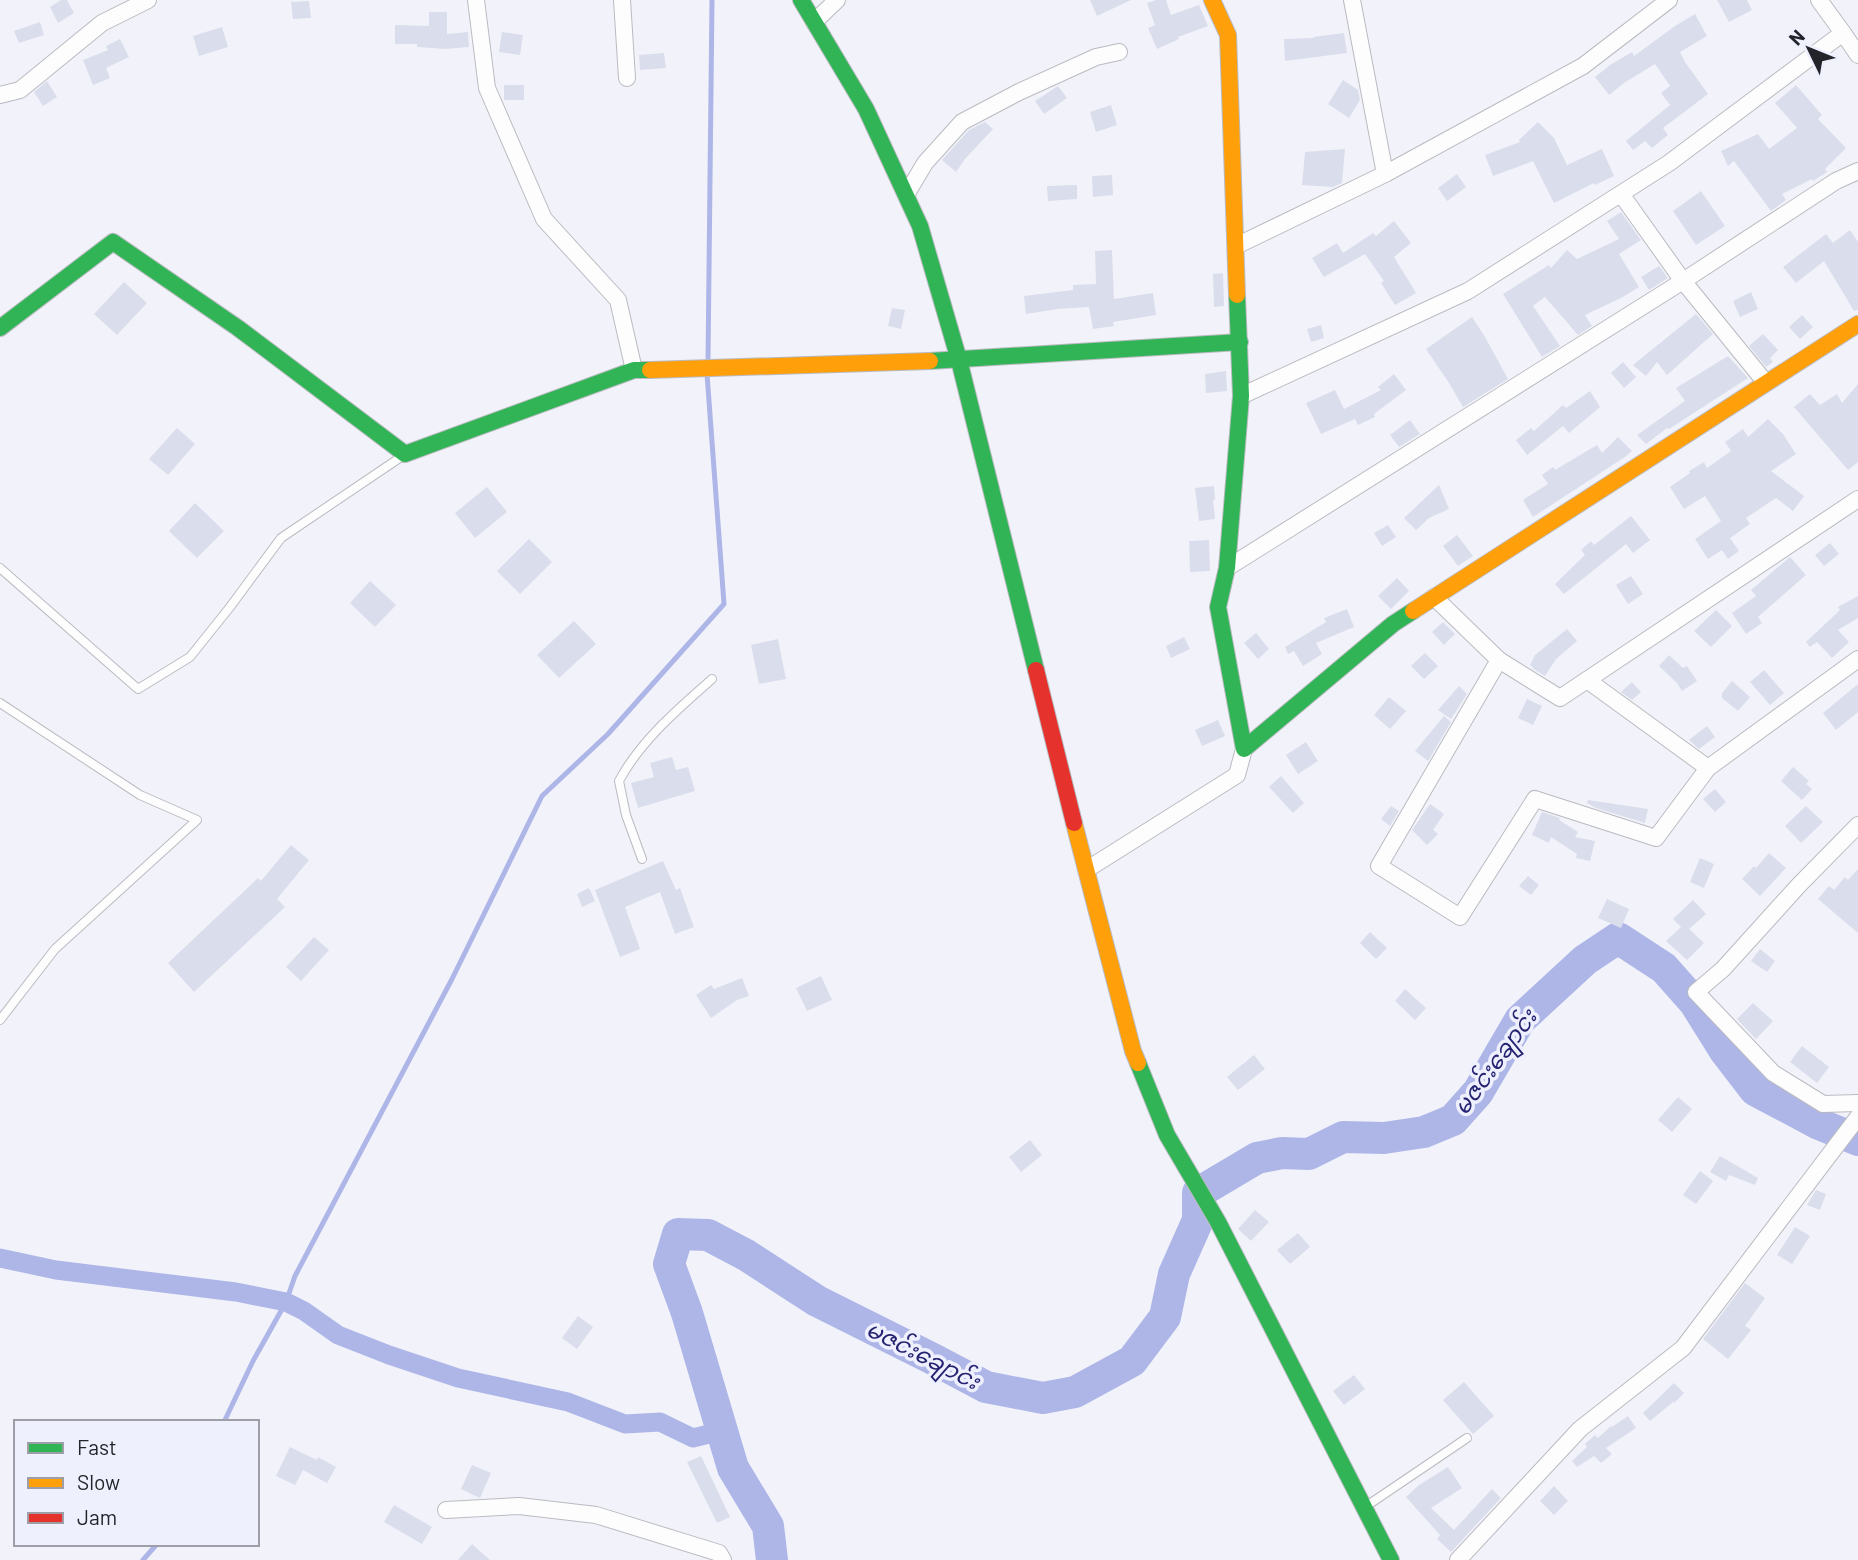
<svg xmlns="http://www.w3.org/2000/svg" width="1858" height="1560" font-family="Barlow,'Noto Sans Myanmar',sans-serif">
	<style>
		.lines { fill: none; stroke-linecap: round; stroke-linejoin: round }
		.stream { stroke: #aeb6e8; stroke-width: 5 }
		.canal { stroke: #aeb6e8; stroke-width: 19 }
		.river { stroke: #aeb6e8; stroke-width: 32 }
		.building { fill: #daddeb }
		.lane-casing { stroke: #babbc1; stroke-width: 10 }
		.street-casing { stroke: #babbc1; stroke-width: 18 }
		.fast-casing { stroke: #babbc1; stroke-width: 18 }
		.slow-casing { stroke: #babbc1; stroke-width: 18 }
		.jam-casing { stroke: #babbc1; stroke-width: 18 }
		.lane { stroke: #fdfdfe; stroke-width: 8 }
		.street { stroke: #fdfdfe; stroke-width: 16 }
		.fast { stroke: #30b455; stroke-width: 16 }
		.slow { stroke: #ff9f0a; stroke-width: 16 }
		.jam { stroke: #e5322d; stroke-width: 16 }
		.labels { text-anchor: middle; stroke-width: 7; stroke-linejoin: round; paint-order: stroke }
		.water-label { font-size: 23px; font-style: italic; fill: #252371; stroke: #eef0fd }
	</style>
	<rect width="100%" height="100%" fill="#f2f3fa"/>
	<g class="lines">
		<g class="stream">
			<polyline points="708,361 712,0"/>
			<polyline points="224,1422 253,1361 286,1302 295,1276 452,979 542,796 608,734 724,604 707,374"/>
			<polyline points="143,1560 157,1544"/>
		</g>
		<polyline class="canal" points="0,1258 56,1270 236,1292 286,1302 304,1311 338,1335 389,1355 458,1378 568,1402 625,1424 660,1422 693,1438 721,1431"/>
		<polyline class="river" points="772,1560 768,1526 733,1468 687,1313 669,1264 678,1234 708,1235 746,1255 817,1301 931,1358 986,1387 1043,1398 1075,1392 1132,1361 1165,1317 1174,1274 1198,1220 1198,1193 1257,1158 1282,1153 1309,1154 1343,1137 1384,1138 1424,1132 1453,1120 1478,1092 1520,1020 1585,960 1618,938 1664,968 1695,1003 1725,1051 1755,1090 1819,1124 1858,1140"/>
	</g>
	<g class="building">
		<polygon points="61,0 67,0 74,13 58,23 50,7"/>
		<polygon points="1090,0 1131,0 1097,16"/>
		<polygon points="1156,0 1166,0 1171,15 1199,5 1208,26 1178,37 1179,39 1157,49 1148,28 1155,25 1147,3"/>
		<polygon points="1717,0 1747,0 1752,10 1729,22"/>
		<polygon points="309,1 311,18 293,19 291,2"/>
		<polygon points="429,12 447,12 447,34 468,32 469,47 445,49 417,47 417,44 395,44 395,25 429,26"/>
		<polygon points="1695,14 1707,36 1680,52 1685,62 1708,94 1663,128 1668,135 1652,148 1645,141 1633,150 1626,141 1670,105 1661,93 1670,86 1655,64 1624,83 1609,95 1595,77 1610,65 1632,52 1634,56 1675,26"/>
		<polygon points="40,22 44,35 19,43 14,31"/>
		<polygon points="222,27 228,47 199,56 193,36"/>
		<polygon points="502,32 523,35 520,55 499,52"/>
		<polygon points="1344,33 1347,53 1285,61 1284,39 1314,38 1313,37"/>
		<polygon points="120,39 129,57 106,68 110,78 93,85 83,60 108,50 106,46"/>
		<polygon points="664,53 666,68 640,70 639,55"/>
		<polygon points="1343,80 1358,90 1360,100 1349,118 1328,104"/>
		<polygon points="47,81 57,97 43,106 34,92"/>
		<rect x="504" y="85" width="20" height="15"/>
		<polygon points="1796,85 1822,115 1818,119 1846,148 1825,169 1827,172 1813,181 1812,179 1782,194 1786,200 1771,211 1734,161 1728,166 1721,151 1758,134 1769,149 1797,128 1775,103"/>
		<polygon points="1058,86 1067,98 1044,114 1035,101"/>
		<polygon points="1111,105 1117,125 1096,132 1090,112"/>
		<polygon points="985,122 993,129 965,159 956,172 942,160 969,130"/>
		<polygon points="1538,122 1554,138 1567,165 1602,149 1614,176 1595,185 1594,183 1554,203 1533,161 1493,176 1485,155 1520,142 1519,140"/>
		<polygon points="1345,149 1342,183 1333,187 1302,185 1305,152"/>
		<polygon points="1457,174 1466,187 1447,201 1438,188"/>
		<polygon points="1112,175 1113,195 1093,197 1092,176"/>
		<polygon points="1077,185 1077,199 1048,201 1047,186"/>
		<polygon points="1701,191 1725,226 1696,245 1673,211"/>
		<polygon points="1621,212 1641,240 1619,254 1639,287 1623,297 1585,315 1592,326 1578,335 1545,297 1533,306 1560,346 1542,357 1503,294 1549,265 1551,268 1567,250 1577,259 1619,239 1607,221"/>
		<polygon points="1394,221 1411,243 1394,257 1416,293 1395,305 1381,283 1384,281 1365,254 1324,277 1312,258 1337,243 1343,253 1373,233 1376,236"/>
		<polygon points="1850,230 1858,242 1858,310 1854,311 1824,261 1796,283 1783,267 1826,234 1833,243"/>
		<polygon points="1112,250 1114,299 1153,293 1156,315 1113,322 1114,326 1093,329 1089,307 1058,309 1026,314 1024,296 1073,290 1073,285 1096,284 1095,251"/>
		<polygon points="1659,266 1668,278 1649,290 1641,277"/>
		<polygon points="1223,273 1224,306 1214,307 1213,274"/>
		<polygon points="124,282 147,303 117,335 94,314"/>
		<polygon points="1751,292 1758,309 1740,317 1733,301"/>
		<polygon points="892,308 905,310 901,329 888,326"/>
		<polygon points="1696,314 1713,334 1667,375 1657,362 1646,376 1633,365"/>
		<polygon points="1802,315 1813,327 1800,339 1789,327"/>
		<polygon points="1472,317 1485,337 1508,379 1463,407 1449,383 1426,349"/>
		<polygon points="1321,325 1324,338 1311,342 1307,329"/>
		<polygon points="1763,334 1778,350 1770,358 1773,362 1766,367 1749,346"/>
		<polygon points="1728,356 1748,378 1669,429 1667,428 1646,444 1637,435 1685,401 1676,388"/>
		<polygon points="1623,362 1636,377 1624,388 1611,373"/>
		<polygon points="1226,371 1227,391 1206,393 1205,374"/>
		<polygon points="1394,374 1406,390 1374,414 1375,417 1358,425 1355,419 1321,434 1306,403 1335,390 1344,409 1381,390 1378,387"/>
		<polygon points="1858,384 1858,462 1848,470 1794,407 1810,394 1820,405 1837,394 1842,403"/>
		<polygon points="1590,391 1600,407 1569,433 1563,426 1527,455 1516,440 1531,428 1534,431 1563,405 1566,408"/>
		<polygon points="1768,419 1783,434 1796,454 1771,471 1804,496 1793,511 1776,498 1746,518 1750,524 1730,538 1739,551 1728,559 1722,550 1708,559 1695,539 1721,521 1705,496 1684,509 1670,487 1690,473 1689,471 1704,462 1707,468 1731,451 1725,442 1743,429 1748,437"/>
		<polygon points="1410,420 1420,434 1399,447 1390,435"/>
		<polygon points="177,428 195,444 168,475 149,459"/>
		<polygon points="1618,437 1632,451 1625,457 1533,517 1523,500 1548,484 1542,475 1553,467 1555,470 1597,445 1602,453"/>
		<polygon points="1439,485 1449,509 1429,518 1416,530 1404,518"/>
		<polygon points="1214,486 1215,500 1213,500 1215,519 1199,521 1195,488"/>
		<polygon points="487,487 507,512 475,538 455,513"/>
		<polygon points="195,503 224,531 197,558 169,531"/>
		<polygon points="1631,516 1650,540 1633,553 1626,544 1564,594 1555,584 1585,555 1581,550 1591,541 1594,545"/>
		<polygon points="1388,525 1396,537 1382,546 1374,533"/>
		<polygon points="1457,535 1473,556 1458,566 1443,546"/>
		<polygon points="529,539 552,562 520,594 497,571"/>
		<polygon points="1209,540 1210,571 1190,572 1189,541"/>
		<polygon points="1830,543 1839,554 1824,566 1815,555"/>
		<polygon points="1790,557 1806,575 1758,617 1762,623 1746,634 1732,613 1756,596 1751,590"/>
		<polygon points="1631,576 1643,594 1628,604 1616,585"/>
		<polygon points="1397,578 1409,591 1391,609 1378,596"/>
		<polygon points="370,581 396,605 375,627 350,603"/>
		<polygon points="1858,596 1858,618 1838,630 1849,642 1832,658 1817,642 1810,647 1806,642 1840,610 1838,607"/>
		<polygon points="1347,609 1354,627 1316,643 1322,654 1303,666 1294,651 1288,654 1285,647 1326,622 1324,618"/>
		<polygon points="1716,610 1732,626 1711,647 1694,631"/>
		<polygon points="574,621 596,644 559,678 537,655"/>
		<polygon points="1443,622 1455,634 1444,645 1432,632"/>
		<polygon points="1567,629 1577,641 1556,659 1545,676 1532,668 1533,667 1530,665 1535,655"/>
		<polygon points="1256,633 1269,649 1258,659 1244,643"/>
		<polygon points="1184,637 1190,649 1171,658 1166,646"/>
		<polygon points="778,639 786,679 759,684 751,645"/>
		<polygon points="1425,653 1438,666 1424,679 1411,666"/>
		<polygon points="1669,655 1683,668 1687,666 1697,681 1682,691 1677,683 1659,666"/>
		<polygon points="1764,670 1784,693 1770,705 1750,682"/>
		<polygon points="1732,681 1750,697 1738,711 1722,698 1722,693"/>
		<polygon points="1632,682 1641,692 1632,700 1621,692"/>
		<polygon points="1858,684 1858,712 1836,730 1823,713"/>
		<polygon points="1459,686 1467,694 1451,719 1438,710"/>
		<polygon points="1389,697 1406,711 1390,729 1374,715"/>
		<polygon points="1527,699 1542,706 1533,725 1518,718"/>
		<polygon points="1444,716 1451,722 1428,761 1415,751"/>
		<polygon points="1218,720 1225,736 1202,746 1195,730"/>
		<polygon points="1707,726 1715,737 1699,749 1689,740"/>
		<polygon points="1306,742 1318,761 1298,774 1286,755"/>
		<polygon points="672,757 676,770 688,767 695,791 638,808 631,783 654,777 650,763"/>
		<polygon points="1793,767 1809,781 1806,784 1812,789 1802,800 1781,781"/>
		<polygon points="1281,776 1304,803 1293,813 1269,787"/>
		<polygon points="1715,789 1726,802 1715,812 1703,799"/>
		<polygon points="1588,800 1648,809 1645,823 1596,808 1587,803"/>
		<polygon points="1430,804 1444,814 1433,830 1438,834 1427,845 1412,830"/>
		<polygon points="1391,806 1399,811 1390,826 1381,819"/>
		<polygon points="1806,806 1823,822 1801,843 1785,826"/>
		<polygon points="1542,812 1560,818 1559,820 1578,832 1575,837 1595,841 1590,861 1576,858 1577,854 1551,837 1549,843 1532,835"/>
		<polygon points="291,845 309,860 277,899 285,907 194,992 168,963 258,878 261,881"/>
		<polygon points="1769,853 1786,868 1760,896 1742,879 1754,866 1756,868"/>
		<polygon points="1700,858 1714,864 1704,888 1690,882"/>
		<polygon points="663,861 676,890 680,888 694,927 675,934 660,892 625,907 640,949 620,957 595,890"/>
		<polygon points="1858,869 1858,933 1818,899 1829,886 1834,890 1845,877 1848,880"/>
		<polygon points="1528,876 1539,885 1531,895 1519,886"/>
		<polygon points="589,888 595,901 582,907 577,894"/>
		<polygon points="1607,899 1629,909 1621,928 1598,918"/>
		<polygon points="1693,900 1706,914 1689,929 1704,943 1687,960 1666,941 1681,927 1673,919"/>
		<polygon points="1370,932 1387,948 1376,959 1360,943"/>
		<polygon points="314,937 329,950 301,981 286,967"/>
		<polygon points="1760,949 1775,961 1767,972 1751,961"/>
		<polygon points="821,976 832,1000 807,1011 796,988"/>
		<polygon points="742,978 749,996 737,1000 711,1018 696,995 711,985 714,989"/>
		<polygon points="1405,989 1426,1008 1415,1020 1395,1001"/>
		<polygon points="1753,1003 1773,1021 1756,1039 1737,1019"/>
		<polygon points="1802,1046 1829,1067 1817,1083 1790,1062"/>
		<polygon points="1254,1055 1265,1069 1238,1090 1227,1077"/>
		<polygon points="1678,1097 1692,1109 1672,1132 1658,1120"/>
		<polygon points="1030,1140 1042,1155 1021,1172 1009,1157"/>
		<polygon points="1720,1156 1758,1178 1755,1185 1729,1175 1726,1181 1710,1172"/>
		<polygon points="1700,1171 1713,1181 1696,1204 1683,1195"/>
		<polygon points="1816,1190 1826,1194 1820,1210 1807,1205"/>
		<polygon points="1255,1210 1269,1222 1251,1241 1238,1229"/>
		<polygon points="1795,1227 1810,1236 1792,1264 1777,1255"/>
		<polygon points="1298,1233 1310,1247 1290,1264 1277,1250"/>
		<polygon points="1745,1283 1765,1298 1745,1326 1751,1330 1728,1359 1703,1339"/>
		<polygon points="578,1316 593,1327 577,1349 562,1338"/>
		<polygon points="1354,1375 1365,1389 1344,1405 1333,1391"/>
		<polygon points="1464,1382 1494,1416 1473,1434 1443,1400"/>
		<polygon points="1674,1383 1684,1393 1674,1403 1673,1402 1650,1421 1643,1413"/>
		<polygon points="1628,1416 1636,1428 1606,1448 1612,1454 1601,1463 1594,1456 1577,1467 1572,1461 1587,1447 1585,1444 1595,1435 1598,1438 1611,1426 1612,1427"/>
		<polygon points="290,1447 317,1460 318,1457 336,1467 327,1483 303,1470 295,1485 276,1476"/>
		<polygon points="701,1456 730,1517 717,1523 687,1462"/>
		<polygon points="472,1465 491,1473 480,1498 461,1489"/>
		<polygon points="1448,1467 1462,1488 1431,1508 1454,1530 1492,1489 1501,1498 1451,1552 1437,1539 1440,1535 1406,1497 1419,1485"/>
		<polygon points="1554,1486 1568,1501 1554,1515 1540,1501"/>
		<polygon points="394,1505 432,1527 422,1544 384,1522"/>
		<polygon points="472,1544 490,1560 458,1560"/>
	</g>
	<g class="lines">
		<g class="lane-casing">
			<g id="lane">
				<polyline points="0,568 138,689 190,657 230,607 281,538 404,455"/>
				<polyline points="0,703 140,795 197,820 55,949 0,1020"/>
				<path d="M642,859L626,815L619,781C641,740 678,709 712,679"/>
				<polyline points="1365,1507 1467,1438"/>
			</g>
		</g>
		<g class="street-casing">
			<g id="street">
				<polyline points="476,0 487,88 544,219 618,300 634,370"/>
				<polyline points="622,0 627,78"/>
				<polyline points="1352,0 1385,174"/>
				<polyline points="814,22 837,0"/>
				<polyline points="1843,33 1858,55"/>
				<polyline points="0,95 20,90 102,23 148,0"/>
				<polyline points="1621,194 1683,281 1766,383"/>
				<polyline points="906,195 925,163 962,122 1019,92 1096,57 1119,52"/>
				<polyline points="1236,246 1385,174 1583,66 1669,0"/>
				<polyline points="1241,396 1468,291 1669,163 1843,33 1819,0"/>
				<polyline points="1227,568 1683,281 1836,181 1858,171"/>
				<polyline points="1434,597 1499,660 1560,698 1858,499"/>
				<polyline points="1499,660 1379,866 1460,917 1535,799 1656,838 1708,768 1858,659"/>
				<polyline points="1587,680 1708,768"/>
				<polyline points="1858,825 1799,885 1723,969 1696,992 1773,1073 1823,1104 1858,1103"/>
				<polyline points="1086,870 1237,775 1244,749"/>
				<polyline points="446,1510 519,1506 596,1515 719,1553 723,1560"/>
				<polyline points="1458,1560 1580,1429 1683,1348 1858,1117"/>
			</g>
		</g>
		<g class="fast-casing">
			<g id="fast">
				<polyline points="801,0 866,109 920,226 959,360 1036,670"/>
				<polyline points="1237,295 1241,396 1227,568 1218,607 1244,749 1393,624 1413,611"/>
				<polyline points="0,328 113,242 238,328 405,454 634,370 650,370"/>
				<polyline points="930,361 1240,342"/>
				<polyline points="1138,1063 1167,1135 1218,1222 1391,1560"/>
			</g>
		</g>
		<g class="slow-casing">
			<g id="slow">
				<polyline points="1212,0 1228,35 1237,295"/>
				<polyline points="650,370 930,361"/>
				<polyline points="1413,611 1858,324"/>
				<polyline points="1074,823 1133,1051 1138,1063"/>
			</g>
		</g>
		<g class="jam-casing">
			<polyline id="jam" points="1036,670 1074,823"/>
		</g>
		<use href="#lane" class="lane"/>
		<use href="#street" class="street"/>
		<use href="#fast" class="fast"/>
		<use href="#slow" class="slow"/>
		<use href="#jam" class="jam"/>
	</g>
	<g class="labels">
		<g class="water-label">
			<text transform="translate(1495 1062) rotate(-54)" y="8">မဇင်းချောင်း</text>
			<text transform="translate(923 1355) rotate(27)" y="8">မဇင်းချောင်း</text>
		</g>
	</g>
	<rect x="14" y="1420" width="245" height="126" fill="#eef0fd" stroke="#9d9ea8" stroke-width="2"/>
	<rect x="28" y="1443" width="35" height="10" fill="#30b455" stroke="#9d9ea8" stroke-width="2"/>
	<text x="77" y="1455" font-size="21" fill="#232429">Fast</text>
	<rect x="28" y="1478" width="35" height="10" fill="#ff9f0a" stroke="#9d9ea8" stroke-width="2"/>
	<text x="77" y="1490" font-size="21" fill="#232429">Slow</text>
	<rect x="28" y="1513" width="35" height="10" fill="#e5322d" stroke="#9d9ea8" stroke-width="2"/>
	<text x="77" y="1525" font-size="21" fill="#232429">Jam</text>
	<g transform="translate(1809 49) rotate(313)" stroke="#eef0fd" stroke-width="5" paint-order="stroke">
	<path d="M0-5L12 26L0 18L-12 26Z" fill="#232429"/>
	<text y="-10" font-size="19" font-weight="bold" text-anchor="middle" fill="#232429">N</text>
	</g>
</svg>
